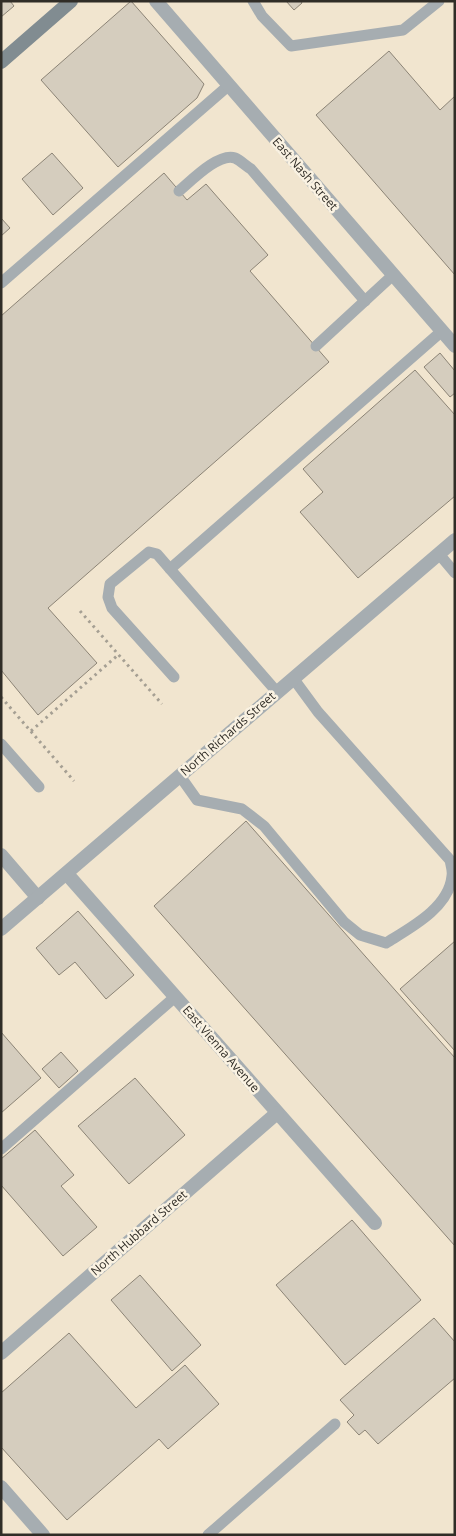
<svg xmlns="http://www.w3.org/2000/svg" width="456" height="1536" font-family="'Open Sans',sans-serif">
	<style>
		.built { fill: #f1e5cf }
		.building { fill: #d5cdbe; stroke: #8c8476 }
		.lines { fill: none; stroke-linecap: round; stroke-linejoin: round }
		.path { stroke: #a59f93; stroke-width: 3; stroke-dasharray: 2.5 4; stroke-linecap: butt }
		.service { stroke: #a6adb1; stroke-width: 11 }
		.minor { stroke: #a6adb1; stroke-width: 14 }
		.secondary { stroke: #818c91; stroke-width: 14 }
		.labels { text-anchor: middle; stroke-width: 5; stroke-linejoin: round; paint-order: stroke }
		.street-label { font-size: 12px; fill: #302d27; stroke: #faf2e2 }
	</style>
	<rect width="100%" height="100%" fill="#faf2e2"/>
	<rect class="built" x="1" y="1" width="454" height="1534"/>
	<g class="building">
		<polygon points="1,1 10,1 14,6 1,17"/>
		<polygon points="131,1 204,84 197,98 118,167 41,80"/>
		<polygon points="286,1 301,1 302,3 294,10"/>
		<polygon points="389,51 440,110 455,96 455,275 316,115"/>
		<polygon points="52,153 83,188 53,215 22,179"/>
		<polygon points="164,173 187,200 206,184 268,255 250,271 329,362 48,608 97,663 38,715 1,670 1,316"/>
		<polygon points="1,218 10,228 1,236"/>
		<polygon points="440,353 455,371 455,393 450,397 424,367"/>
		<polygon points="415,370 455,415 455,496 358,578 300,512 323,492 303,469"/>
		<polygon points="246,821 455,1058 455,1246 154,906"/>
		<polygon points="78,911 134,975 106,999 75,962 59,975 36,948"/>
		<polygon points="455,941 455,1051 400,989"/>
		<polygon points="1,1032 41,1078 1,1113"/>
		<polygon points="61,1052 78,1071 59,1088 42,1069"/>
		<polygon points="135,1078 185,1135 129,1184 78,1126"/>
		<polygon points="35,1130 74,1175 61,1186 97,1227 63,1256 1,1185 1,1159"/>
		<polygon points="352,1220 421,1300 345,1365 276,1285"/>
		<polygon points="140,1275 201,1345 172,1371 111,1300"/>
		<polygon points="434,1318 455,1342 455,1378 378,1444 365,1430 359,1435 347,1422 354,1415 340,1400"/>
		<polygon points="69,1333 136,1408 185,1365 219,1404 168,1449 159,1439 67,1520 1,1447 1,1393"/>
	</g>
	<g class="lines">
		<g class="path">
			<polyline points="80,611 162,704"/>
			<polyline points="1,697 74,781"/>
			<polyline points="31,731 118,655"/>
		</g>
		<g class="service">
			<polyline points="253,1 262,16 291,46 403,30 439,1"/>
			<path d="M179,191C191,181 219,152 235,158C240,160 246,166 251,169L365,301"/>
			<polyline points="1,283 228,86"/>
			<polyline points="316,346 393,275"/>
			<polyline points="439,554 455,573"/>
			<polyline points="170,569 157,554 149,552 110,584 108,597 112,608 174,677"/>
			<polyline points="277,692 170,569 442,331"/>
			<polyline points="1,744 39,787"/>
			<path d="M180,776L197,800L242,809L264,826L344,922L360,935L386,943C410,928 449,908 452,876C453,871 451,865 450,860L318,712L293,678"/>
			<polyline points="1,1149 175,997"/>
			<polyline points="208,1535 335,1424"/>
		</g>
		<g class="minor">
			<polyline points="156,1 455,346"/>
			<polyline points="1,855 38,898"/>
			<polyline points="67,874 375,1223"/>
			<polyline points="1,929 455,540"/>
			<polyline points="1,1353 277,1113"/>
			<polyline points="1,1487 43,1535"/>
		</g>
		<polyline class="secondary" points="1,62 71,1"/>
	</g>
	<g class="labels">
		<g class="street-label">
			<text transform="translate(305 174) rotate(49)" y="4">East Nash Street</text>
			<text transform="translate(228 734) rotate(-41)" y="4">North Richards Street</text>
			<text transform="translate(221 1049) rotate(49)" y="4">East Vienna Avenue</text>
			<text transform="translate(139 1233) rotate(-41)" y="4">North Hubbard Street</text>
		</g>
	</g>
	<rect width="456" height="1536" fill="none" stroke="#302d27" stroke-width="5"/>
</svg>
